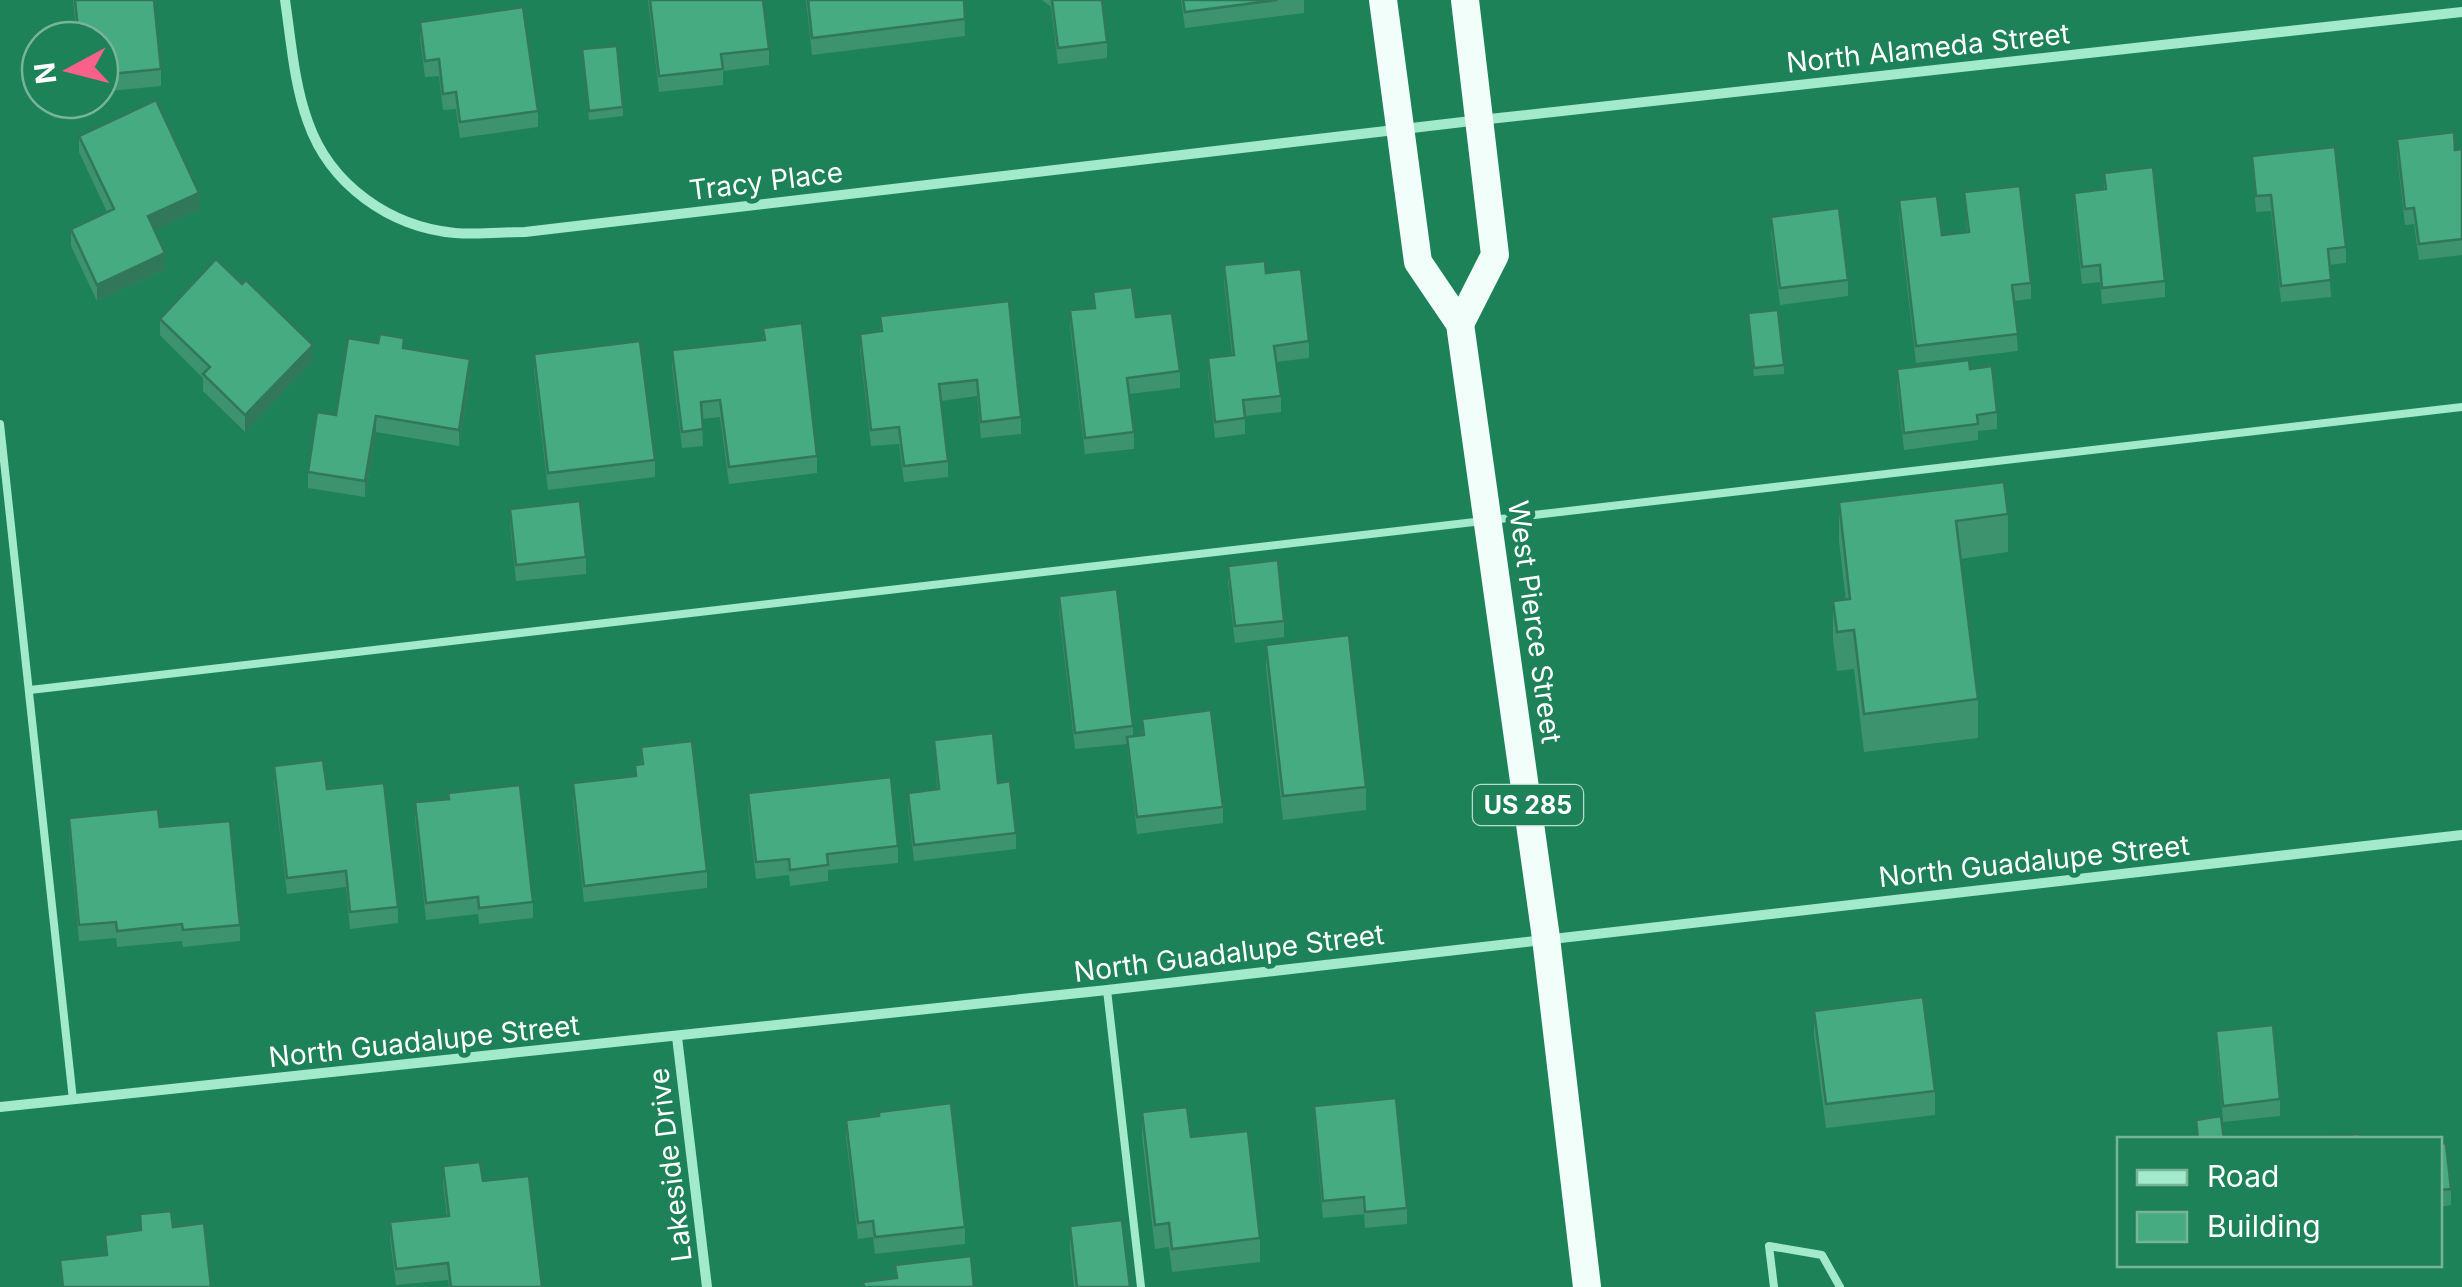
<svg xmlns="http://www.w3.org/2000/svg" width="2462" height="1287" font-family="Inter,sans-serif">
	<style>
		.lines { fill: none; stroke-linecap: round; stroke-linejoin: round }
		.service { stroke: #a3e9cb; stroke-width: 8 }
		.minor { stroke: #a3e9cb; stroke-width: 10 }
		.trunk { stroke: #f2fefa; stroke-width: 28 }
		.wall { fill: #3c936e }
		.shaded-wall { fill: #31785a }
		.building { fill: #46ab80; stroke: #31785a; stroke-width: 2.5 }
		.labels { text-anchor: middle; stroke-width: 10; stroke-linejoin: round; paint-order: stroke }
		.shield { fill: #1d8258; stroke: #bbdacd; stroke-width: 2.5 }
		.shield-label { font-size: 25px; font-weight: bold; fill: #fff }
		.street-label { font-size: 28px; fill: #fff; stroke: #1d8258 }
	</style>
	<rect width="100%" height="100%" fill="#1d8258"/>
	<g class="lines">
		<g class="service">
			<polyline points="0,424 73,1100"/>
			<polyline points="30,690 2462,407"/>
			<polyline points="1107,990 1141,1287"/>
			<polyline points="1774,1287 1769,1246 1822,1255 1840,1287"/>
		</g>
		<g class="minor">
			<path d="M285,0C291,40 294,84 308,122C330,185 390,227 455,233C478,235 502,232 525,232L1480,120L2462,12"/>
			<polyline points="677,1037 707,1287"/>
			<polyline points="0,1107 1107,990 2462,835"/>
		</g>
		<g class="trunk">
			<polyline points="1383,0 1418,262 1460,324 1546,938 1587,1287"/>
			<polyline points="1460,324 1495,255 1465,0"/>
		</g>
	</g>
	<g class="wall">
		<polygon points="73,0 154,0 161,69 161,86 100,92 100,40 77,40"/>
		<polygon points="648,0 763,0 769,49 769,65 723,71 723,85 659,92"/>
		<polygon points="806,0 964,0 965,36 812,55"/>
		<polygon points="1042,0 1102,0 1107,42 1107,58 1058,64 1051,7"/>
		<polygon points="1181,0 1304,0 1304,13 1185,28"/>
		<polygon points="420,22 538,111 538,127 460,138 456,109 443,110 439,76 425,77 420,38"/>
		<polygon points="582,49 623,107 623,116 589,120"/>
		<polygon points="79,136 199,210 154,230 165,269 97,301 71,246 71,229 107,212 79,152"/>
		<polygon points="2397,139 2455,150 2462,149 2462,255 2419,260 2414,224 2405,225 2397,155"/>
		<polygon points="2252,156 2346,247 2346,263 2329,265 2331,297 2281,302 2271,211 2256,212"/>
		<polygon points="2104,173 2165,281 2165,297 2102,304 2100,282 2082,284 2074,210 2074,193 2104,190"/>
		<polygon points="1964,192 2031,283 2031,299 2014,301 2018,351 1916,363 1899,217 1899,200 1942,235 1967,232"/>
		<polygon points="1771,217 1848,280 1848,296 1780,305 1771,233"/>
		<polygon points="1224,265 1266,273 1309,341 1309,358 1276,362 1281,396 1281,412 1245,416 1245,434 1215,438 1208,374 1208,358 1232,355 1224,282"/>
		<polygon points="1093,292 1136,317 1180,371 1180,388 1129,394 1134,432 1134,449 1085,454 1070,327 1070,310 1093,308"/>
		<polygon points="1009,301 1021,417 1021,434 981,438 977,396 941,401 948,461 948,477 904,482 899,444 871,446 860,350 860,334 880,331 880,316"/>
		<polygon points="1748,313 1784,365 1784,374 1754,376"/>
		<polygon points="160,319 313,361 245,432 203,391 203,378 160,335"/>
		<polygon points="763,328 817,456 817,473 729,484 720,417 702,419 703,446 682,448 672,367 672,350 763,340"/>
		<polygon points="404,348 470,375 459,446 376,432 365,497 308,488 308,472 336,415"/>
		<polygon points="534,354 655,460 655,477 548,490 534,370"/>
		<polygon points="1897,369 1970,369 1997,412 1997,429 1978,431 1978,440 1904,450 1897,386"/>
		<polygon points="1839,502 2008,514 2008,552 1960,559 1978,699 1978,738 1864,752 1854,669 1837,671 1833,640 1833,601 1846,600 1839,541"/>
		<polygon points="510,509 586,557 586,574 516,581 510,525"/>
		<polygon points="1228,566 1284,621 1284,637 1235,643 1228,582"/>
		<polygon points="1059,596 1133,726 1133,737 1142,736 1142,719 1223,807 1223,823 1137,834 1127,744 1075,749 1059,612"/>
		<polygon points="1266,645 1366,787 1366,810 1283,820 1266,668"/>
		<polygon points="934,740 998,783 1016,833 1016,849 914,861 908,810 908,793 937,789"/>
		<polygon points="641,747 707,871 707,888 584,902 573,800 573,783 635,776 635,765 641,764"/>
		<polygon points="274,766 327,789 398,907 398,923 350,929 346,887 287,894 274,782"/>
		<polygon points="748,793 898,846 898,863 828,870 828,881 790,886 789,875 756,879 748,810"/>
		<polygon points="415,802 533,902 533,918 479,924 478,914 426,920 415,819"/>
		<polygon points="69,818 160,827 240,925 240,941 183,947 182,941 117,947 116,938 79,941 69,835"/>
		<polygon points="1814,1011 1935,1091 1935,1115 1826,1128 1814,1035"/>
		<polygon points="2216,1031 2280,1099 2280,1116 2223,1122 2216,1047"/>
		<polygon points="1314,1106 1407,1208 1407,1224 1365,1228 1364,1214 1323,1218 1314,1122"/>
		<polygon points="1142,1112 1191,1137 1260,1238 1260,1262 1172,1272 1169,1247 1155,1249 1142,1136"/>
		<polygon points="846,1120 965,1227 965,1244 875,1254 873,1237 858,1239 846,1137"/>
		<polygon points="2440,1144 2451,1189 2451,1205 2440,1207"/>
		<polygon points="443,1166 483,1181 542,1287 449,1287 448,1280 396,1285 390,1239 390,1222 447,1217 443,1183"/>
		<polygon points="1070,1226 1130,1287 1074,1287 1070,1250"/>
	</g>
	<g class="shaded-wall">
		<polygon points="199,193 199,210 148,233 148,216"/>
		<polygon points="165,253 165,269 97,301 97,285"/>
		<polygon points="313,345 313,361 245,432 245,415"/>
		<polygon points="470,359 470,375 459,446 459,430"/>
		<polygon points="376,416 376,432 365,497 365,481"/>
	</g>
	<g class="building">
		<polygon points="75,0 154,0 161,69 100,75 100,40 79,40"/>
		<polygon points="650,0 763,0 769,49 721,54 723,69 659,76"/>
		<polygon points="808,0 964,0 965,19 812,38"/>
		<polygon points="1052,0 1102,0 1107,42 1058,48"/>
		<polygon points="1183,0 1277,0 1185,12"/>
		<polygon points="523,7 538,111 460,122 456,92 443,94 439,59 425,61 420,22"/>
		<polygon points="617,46 623,107 589,111 582,49"/>
		<polygon points="156,100 199,193 148,216 165,253 97,285 71,229 114,209 79,136"/>
		<polygon points="2454,132 2455,150 2462,149 2462,239 2419,244 2414,208 2405,209 2397,139"/>
		<polygon points="2335,147 2346,247 2328,249 2331,280 2281,286 2271,195 2256,196 2252,156"/>
		<polygon points="2153,167 2165,281 2102,288 2100,265 2082,267 2074,193 2106,189 2104,173"/>
		<polygon points="2020,186 2031,283 2012,285 2018,334 1916,346 1899,200 1937,196 1942,235 1969,232 1964,192"/>
		<polygon points="1839,208 1848,280 1780,288 1771,217"/>
		<polygon points="216,259 242,284 246,280 313,345 245,415 203,374 210,367 160,319"/>
		<polygon points="1265,261 1266,273 1301,269 1309,341 1274,346 1281,396 1243,400 1245,418 1215,422 1208,358 1234,355 1224,265"/>
		<polygon points="1132,287 1136,317 1172,313 1180,371 1127,378 1134,432 1085,438 1070,310 1095,308 1093,292"/>
		<polygon points="1009,301 1021,417 981,422 977,380 939,384 948,461 904,466 899,427 871,430 860,334 882,331 880,316"/>
		<polygon points="1778,310 1784,365 1754,368 1748,313"/>
		<polygon points="802,323 817,456 729,467 720,400 701,402 703,429 682,432 672,350 765,340 763,328"/>
		<polygon points="380,334 404,338 403,348 470,359 459,430 376,416 365,481 308,472 317,412 336,415 348,338 378,343"/>
		<polygon points="640,341 655,460 548,473 534,354"/>
		<polygon points="1969,360 1970,369 1992,366 1997,412 1977,415 1978,424 1904,433 1897,369"/>
		<polygon points="2004,482 2008,514 1956,521 1978,699 1864,714 1854,630 1837,632 1833,601 1850,599 1839,502"/>
		<polygon points="580,501 586,557 516,565 510,509"/>
		<polygon points="1278,560 1284,621 1235,626 1228,566"/>
		<polygon points="1117,589 1133,726 1075,733 1059,596"/>
		<polygon points="1349,635 1366,787 1283,796 1266,645"/>
		<polygon points="1211,710 1223,807 1137,817 1127,737 1144,735 1142,719"/>
		<polygon points="993,733 998,783 1010,781 1016,833 914,845 908,793 939,789 934,740"/>
		<polygon points="692,741 707,871 584,886 573,783 636,776 635,765 643,764 641,747"/>
		<polygon points="323,760 327,789 384,783 398,907 350,912 346,871 287,878 274,766"/>
		<polygon points="891,777 898,846 827,854 828,865 790,870 789,859 756,862 748,793"/>
		<polygon points="520,785 533,902 479,908 478,897 426,903 415,802 449,799 448,793"/>
		<polygon points="158,809 160,827 230,821 240,925 183,930 182,924 117,931 116,922 79,925 69,818"/>
		<polygon points="1923,997 1935,1091 1826,1104 1814,1011"/>
		<polygon points="2273,1025 2280,1099 2223,1106 2216,1031"/>
		<polygon points="1396,1098 1407,1208 1365,1212 1364,1197 1323,1201 1314,1106"/>
		<polygon points="951,1103 965,1227 875,1237 873,1221 858,1223 846,1120 879,1116 879,1112"/>
		<polygon points="1187,1107 1191,1137 1248,1131 1260,1238 1172,1249 1169,1223 1155,1225 1142,1112"/>
		<polygon points="2221,1116 2224,1140 2198,1140 2196,1120"/>
		<polygon points="2359,1134 2360,1140 2319,1140 2319,1138"/>
		<polygon points="2446,1143 2451,1189 2440,1190 2440,1144"/>
		<polygon points="480,1162 483,1181 529,1176 542,1287 451,1287 448,1263 396,1269 390,1222 449,1216 443,1166"/>
		<polygon points="171,1211 173,1227 204,1223 211,1287 63,1287 60,1260 107,1255 105,1235 141,1230 140,1214"/>
		<polygon points="1122,1220 1130,1287 1077,1287 1070,1226"/>
		<polygon points="971,1256 974,1287 864,1287 863,1282 897,1278 895,1265"/>
	</g>
	<g class="labels">
		<rect class="shield" x="1473" y="785" width="110" height="40" rx="8"/>
		<g class="shield-label">
			<text x="1528" y="814">US 285</text>
		</g>
		<g class="street-label">
			<text transform="translate(1928 48) rotate(-6)" y="10">North Alameda Street</text>
			<text transform="translate(766 181) rotate(-7)" y="10">Tracy Place</text>
			<text transform="translate(1535 622) rotate(82)" y="10">West Pierce Street</text>
			<text transform="translate(2034 861) rotate(-6)" y="10">North Guadalupe Street</text>
			<text transform="translate(1229 953) rotate(-7)" y="10">North Guadalupe Street</text>
			<text transform="translate(424 1041) rotate(-6)" y="10">North Guadalupe Street</text>
			<text transform="translate(670 1165) rotate(-97)" y="10">Lakeside Drive</text>
		</g>
	</g>
	<rect x="2117" y="1137" width="325" height="130" fill="#1d8258" stroke="#77b49b" stroke-width="2.5"/>
	<rect x="2137" y="1170" width="50" height="15" fill="#a3e9cb" stroke="#77b49b" stroke-width="2.5"/>
	<text x="2207" y="1187" font-size="30" fill="#ffffff">Road</text>
	<rect x="2137" y="1212" width="50" height="30" fill="#46ab80" stroke="#77b49b" stroke-width="2.5"/>
	<text x="2207" y="1237" font-size="30" fill="#ffffff">Building</text>
	<g transform="translate(70 70) rotate(263)"><circle r="48" fill="#1d8258" stroke="#77b49b" stroke-width="2.5"/>
	<path d="M0-8L18 38L0 25L-18 38Z" fill="#f9618a"/>
	<text y="-15" font-size="28" font-weight="bold" text-anchor="middle" fill="#ffffff">N</text>
	</g>
</svg>
